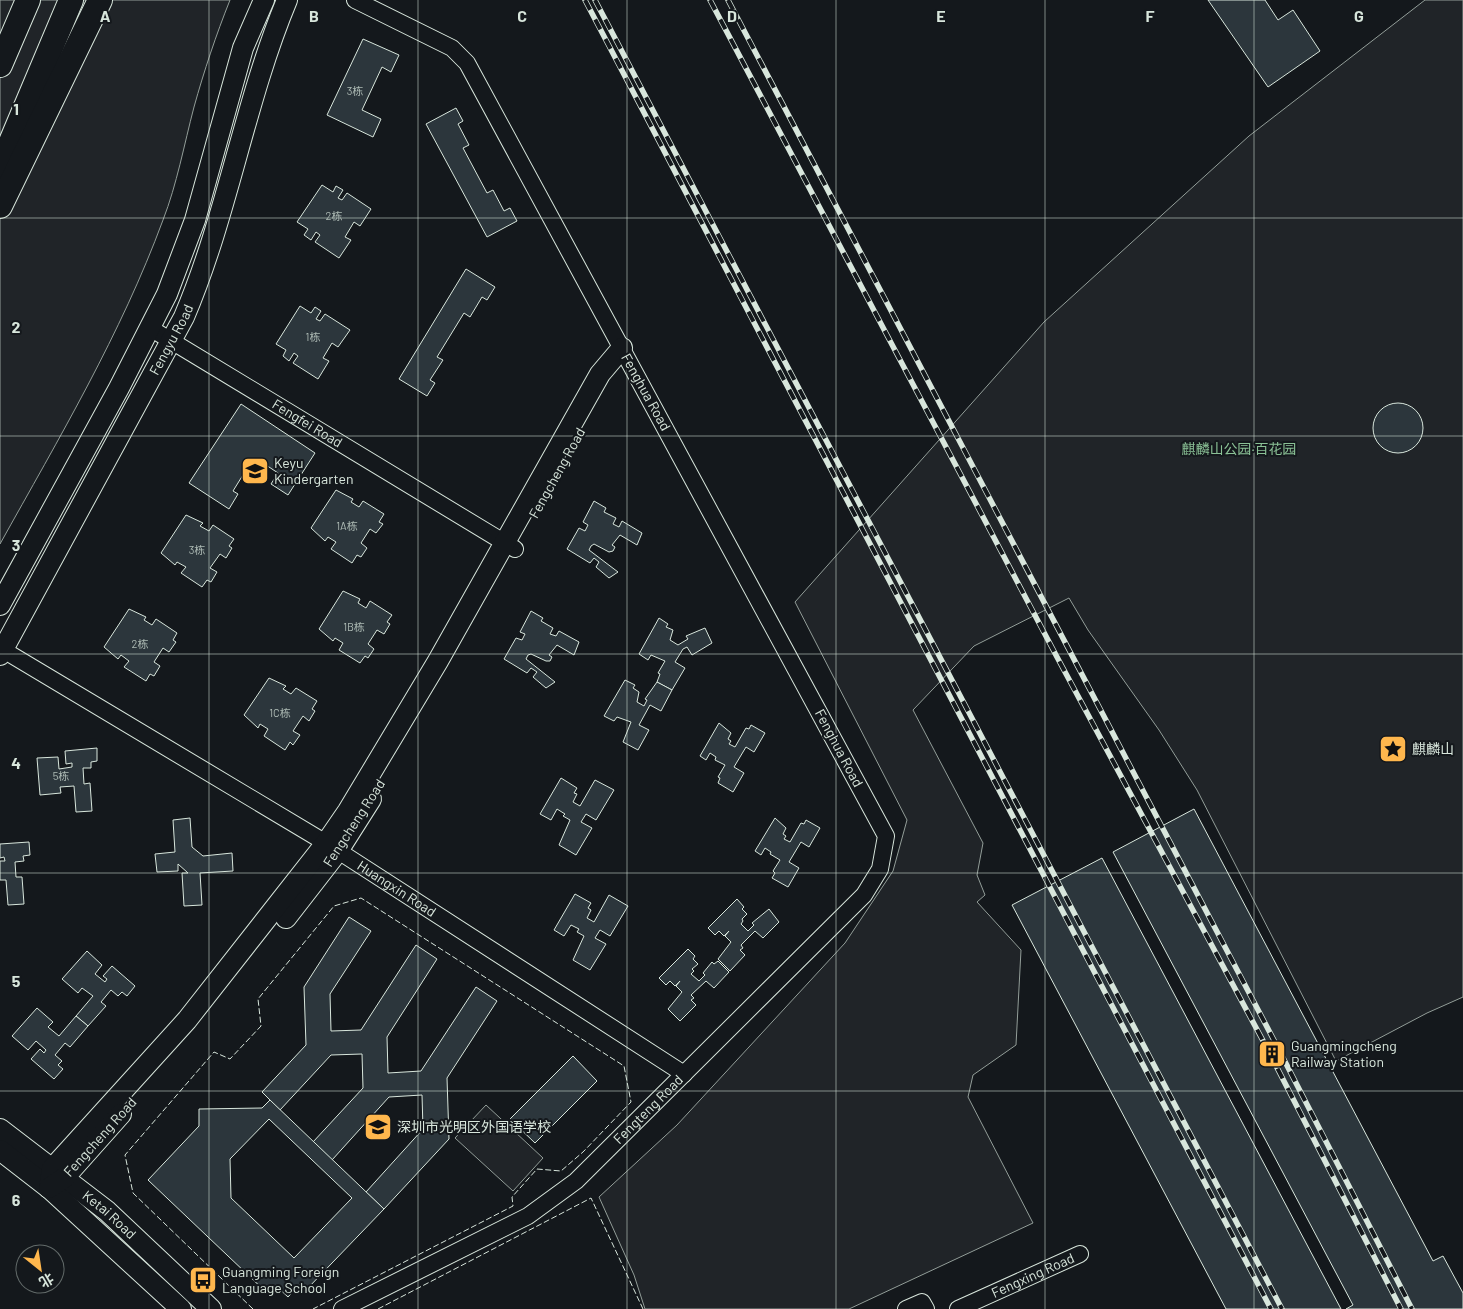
<svg xmlns="http://www.w3.org/2000/svg" width="1463" height="1309" font-family="Barlow,'Noto Sans SC',sans-serif">
	<style>
		.green { fill: #202428; stroke: #939e99 }
		.building { fill: #2c363c; stroke: #d8e6dc; fill-rule: evenodd }
		.lines { fill: none; stroke-linecap: round; stroke-linejoin: round }
		.minor-casing { stroke: #d8e6dc; stroke-width: 18 }
		.major-casing { stroke: #d8e6dc; stroke-width: 22 }
		.highway-casing { stroke: #d8e6dc; stroke-width: 26 }
		.minor { stroke: #14181c; stroke-width: 16 }
		.major { stroke: #14181c; stroke-width: 20 }
		.highway { stroke: #14181c; stroke-width: 24 }
		.rail-casing { stroke: #d8e6dc; stroke-width: 5.5 }
		.rail { stroke: #14181c; stroke-width: 4; stroke-dasharray: 11; stroke-linecap: butt }
		.fence { stroke: #d8e6dc; stroke-width: 1; stroke-dasharray: 6 2.5; stroke-linecap: butt }
		.grid { fill: none; stroke: #d8e6dc; stroke-width: 1; stroke-opacity: 0.55 }
		.labels { text-anchor: middle; stroke-width: 4; stroke-linejoin: round; paint-order: stroke }
		.number-label { font-size: 11px; fill: #adbab4 }
		.street-label { font-size: 14px; fill: #d8e6dc; stroke: #14181c }
		.park-label { font-size: 14px; fill: #8ac095; stroke: #14181c }
		.poi-label { font-size: 14px; fill: #d8e6dc; stroke: #14181c; text-anchor: start }
		.grid-label { font-size: 16px; text-anchor: middle; font-weight: bold; fill: #d8e6dc; stroke: #14181c; stroke-width: 4; stroke-linejoin: round; paint-order: stroke }
	</style>
	<rect width="100%" height="100%" fill="#14181c"/>
	<g class="green">
		<path d="M0,0H230C216,35 204,71 194,107C184,145 177,184 163,220C121,334 59,438 0,544Z"/>
		<polygon points="1425,0 1463,0 1463,997 1427,1013 1336,1061 1197,790 1159,730 1088,630 1069,598 974,646 913,710 983,843 977,875 985,895 977,902 1021,950 1016,1045 973,1075 968,1097 1033,1223 849,1309 645,1309 634,1275 599,1197 677,1125 845,943 893,871 907,820 795,602 1044,322 1249,136"/>
		<polygon points="486,1105 543,1158 513,1191 455,1138"/>
	</g>
	<g class="building">
		<polygon points="1208,0 1265,0 1278,20 1293,10 1320,51 1268,87"/>
		<polygon points="363,39 399,55 391,72 382,67 362,110 381,119 373,137 327,115"/>
		<polygon points="456,108 463,121 458,124 469,145 463,148 487,193 493,190 504,211 510,208 517,221 487,237 426,124"/>
		<polygon points="322,185 333,192 336,186 343,190 338,198 342,200 347,193 371,209 360,226 354,222 345,237 351,240 339,258 315,242 320,235 316,232 311,240 304,235 308,229 297,222"/>
		<polygon points="466,269 495,287 487,300 482,297 470,317 464,313 437,357 443,360 430,380 435,383 427,396 399,379"/>
		<polygon points="300,306 311,313 315,307 321,311 316,319 320,321 325,314 350,330 338,347 332,343 323,358 329,361 318,379 293,363 298,356 294,353 289,361 283,356 286,350 276,344"/>
		<circle cx="1398" cy="428" r="25"/>
		<polygon points="241,404 315,453 288,495 271,484 278,473 260,461 252,474 246,470 233,491 238,494 229,509 189,483"/>
		<polygon points="336,490 353,499 351,502 359,507 363,501 384,514 379,522 383,524 376,533 370,529 361,543 367,548 361,557 357,555 352,563 331,549 336,542 328,537 325,541 311,528"/>
		<polygon points="594,501 606,508 604,512 616,518 613,524 619,527 622,521 642,533 637,545 620,535 612,545 615,547 613,551 609,552 594,544 591,546 589,550 618,572 609,578 596,567 599,562 594,558 590,563 567,549 579,528 585,531 588,525 583,522"/>
		<polygon points="186,515 203,523 200,526 209,531 213,525 234,539 229,546 232,548 226,558 220,554 210,568 217,572 211,582 207,580 202,587 181,573 186,567 177,562 175,565 161,553"/>
		<polygon points="343,591 360,599 358,603 366,608 370,601 392,615 387,622 390,624 384,634 377,630 368,644 374,649 368,658 365,656 360,663 339,650 343,643 335,638 333,641 319,629"/>
		<polygon points="129,609 146,617 144,620 152,625 156,619 177,633 173,640 176,642 169,652 163,648 154,662 160,666 154,676 150,674 146,681 124,667 129,661 121,655 118,659 104,647"/>
		<polygon points="531,611 543,618 541,621 553,628 550,634 556,636 559,631 579,642 574,655 557,645 549,655 552,657 550,661 546,661 531,654 528,655 526,659 555,682 546,688 533,677 537,672 531,668 527,673 504,659 516,638 522,640 525,634 520,632"/>
		<polygon points="659,618 668,624 666,627 673,630 670,640 678,645 688,639 686,636 705,628 712,643 692,655 687,647 683,649 675,662 685,668 672,690 657,682 660,674 658,673 665,661 651,655 648,660 639,654"/>
		<polygon points="269,678 286,686 283,689 291,694 296,688 317,701 312,709 315,711 309,721 303,716 293,731 300,735 293,745 290,742 285,750 264,736 268,729 260,724 258,728 244,715"/>
		<polygon points="625,680 635,685 633,688 639,692 637,702 644,706 647,700 645,699 657,682 672,690 661,711 650,705 639,725 649,730 638,750 623,742 631,722 617,717 614,721 604,716"/>
		<polygon points="719,723 731,733 728,739 731,741 729,744 735,747 746,728 749,729 751,725 765,733 754,752 746,747 734,767 744,773 733,792 718,783 720,778 718,777 725,765 715,760 716,757 710,753 706,760 700,756"/>
		<polygon points="97,748 97,761 91,762 91,768 83,768 84,784 90,783 92,811 76,812 74,786 60,787 61,793 40,795 37,758 58,757 59,769 72,767 72,763 66,764 65,751"/>
		<polygon points="561,778 577,788 574,793 577,794 573,802 580,806 595,780 614,790 596,820 586,814 581,822 592,828 576,855 559,845 570,820 563,816 565,814 557,809 551,820 540,814"/>
		<polygon points="1194,809 1433,1261 1443,1256 1463,1293 1463,1309 1346,1309 1353,1305 1113,852"/>
		<polygon points="190,818 192,847 203,856 232,853 233,871 200,873 202,905 184,906 182,873 188,873 178,864 178,871 157,872 155,854 175,852 173,820"/>
		<polygon points="775,818 786,828 783,834 786,836 784,839 790,842 801,823 804,824 806,820 820,828 809,847 801,842 789,862 799,868 788,887 772,878 775,873 773,871 780,860 770,854 771,852 765,848 761,855 755,851"/>
		<polygon points="29,842 30,855 23,856 24,861 15,862 16,877 22,877 24,904 8,905 6,880 0,880 0,861 5,861 4,857 0,858 0,844"/>
		<polygon points="1102,858 1341,1309 1226,1309 1012,905"/>
		<polygon points="575,894 591,903 588,908 591,910 587,918 594,922 609,895 628,906 610,936 600,930 595,938 606,944 590,970 573,960 584,936 577,932 579,929 571,925 564,936 554,930"/>
		<polygon points="737,899 744,907 742,909 747,914 742,919 743,921 741,924 748,931 754,925 752,923 769,909 779,922 763,938 755,931 741,945 743,948 740,950 745,955 730,971 718,959 731,942 725,936 729,931 724,936 719,931 715,935 708,928"/>
		<polygon points="349,917 371,931 330,994 331,1031 361,1030 416,945 437,959 387,1037 388,1073 421,1071 476,987 497,1001 447,1078 449,1139 384,1209 366,1192 423,1129 422,1095 389,1097 332,1160 313,1142 363,1088 362,1054 331,1055 280,1110 262,1092 306,1045 304,987"/>
		<polygon points="688,949 695,956 693,959 698,964 692,969 694,971 691,974 699,981 705,975 703,973 712,962 714,964 718,961 729,972 714,988 706,981 691,995 694,998 691,1000 696,1005 680,1021 668,1009 682,992 676,986 680,981 675,986 670,981 666,985 659,978"/>
		<polygon points="87,951 102,965 95,974 105,982 107,979 103,976 112,966 135,986 127,996 122,992 118,996 111,990 101,1002 106,1006 88,1026 76,1016 93,996 82,988 78,993 62,979"/>
		<polygon points="37,1008 53,1022 48,1027 59,1036 76,1016 88,1026 70,1047 65,1043 55,1055 62,1061 58,1065 63,1069 54,1079 31,1059 40,1049 44,1053 46,1050 36,1041 28,1050 12,1036"/>
		<polygon points="573,1056 597,1081 535,1143 510,1119"/>
		<path d="M270,1100L384,1209L307,1289L301,1283L288,1297L275,1285L267,1293L148,1180L199,1126V1109L262,1108ZM269,1119L352,1198L294,1258L231,1198L230,1159Z"/>
	</g>
	<g class="lines">
		<g class="minor-casing">
			<g id="minor">
				<path id="s1" d="M150,328L515,549"/>
				<path id="s2" d="M0,648L326,843L684,1074"/>
				<path id="s3" d="M342,1309L528,1216L576,1181L864,895L880,869L886,836L467,63L452,48L355,0"/>
				<polyline points="906,1309 922,1302 926,1309"/>
				<path id="s4" d="M958,1309L1080,1254"/>
			</g>
		</g>
		<g class="major-casing">
			<g id="major">
				<polyline points="0,605 119,388 167,294 195,220 243,48 264,0"/>
				<path id="s5" d="M0,655L184,317C228,214 244,103 287,0"/>
				<polyline points="286,918 338,851 371,799"/>
				<path id="s6" d="M0,1129L107,1211L211,1309"/>
				<polyline points="0,1150 49,1188 181,1309"/>
				<polyline points="49,1188 52,1169 187,1020 326,843 348,811 438,661 600,374 622,348"/>
				<polyline points="49,1188 64,1178 121,1114"/>
			</g>
		</g>
		<g class="highway-casing">
			<g id="highway">
				<polyline points="0,65 28,0"/>
				<polyline points="0,168 71,0"/>
				<polyline points="0,206 100,0"/>
			</g>
		</g>
		<use href="#minor" class="minor"/>
		<use href="#major" class="major"/>
		<use href="#highway" class="highway"/>
		<g class="rail-casing">
			<g id="rail">
				<polyline points="585,0 1271,1309"/>
				<polyline points="595,0 1282,1309"/>
				<polyline points="710,0 1057,657 1268,1050 1401,1309"/>
				<polyline points="728,0 1277,1046 1412,1309"/>
			</g>
		</g>
		<use href="#rail" class="rail"/>
		<g class="fence">
			<polyline points="253,1309 133,1193 125,1155 214,1052 230,1059 261,1026 258,999 334,906 361,898 624,1066 631,1102 583,1152 561,1171 537,1169 512,1197 513,1206 313,1309"/>
			<polyline points="378,1309 591,1198 643,1309"/>
		</g>
	</g>
	<path class="grid" d="M209,0V1309M418,0V1309M627,0V1309M836,0V1309M1045,0V1309M1254,0V1309M0,218H1463M0,436H1463M0,654H1463M0,873H1463M0,1091H1463"/>
	<defs>
		<g id="school-square" transform="scale(1.4375)"><rect x="-9" y="-9" width="18" height="18" rx="4" fill="#ffb74d" stroke="#14181c"/><path d="M0-5L7-2L0 1L-7-2ZM-4 1L0 2.5L4 1V4Q0 6-4 4Z" fill="#111"/></g>
		<g id="sight-square" transform="scale(1.4375)"><rect x="-9" y="-9" width="18" height="18" rx="4" fill="#ffb74d" stroke="#14181c"/><path d="M0-6L1.8-2.2L6-1.7L2.9 1.2L3.7 5.4L0 3.3L-3.7 5.4L-2.9 1.2L-6-1.7L-1.8-2.2Z" fill="#111"/></g>
		<g id="building-square" transform="scale(1.4375)"><rect x="-9" y="-9" width="18" height="18" rx="4" fill="#ffb74d" stroke="#14181c"/><path d="M-4-6H4V6H1V3H-1V6H-4ZM-2.5-4.3h1.7v1.8h-1.7ZM.8-4.3h1.7v1.8H.8ZM-2.5-1h1.7V.8h-1.7ZM.8-1h1.7V.8H.8Z" fill="#111"/></g>
		<g id="bus-square" transform="scale(1.4375)"><rect x="-9" y="-9" width="18" height="18" rx="4" fill="#ffb74d" stroke="#14181c"/><path d="M-5-6H5V4H4V6H2V4H-2V6H-4V4H-5ZM-3.5-4V0h7V-4ZM-3.5 1.2v1.5H-2V1.2ZM2 1.2v1.5H3.5V1.2Z" fill="#111"/></g>
	</defs>
	<g fill-rule="evenodd">
		<use href="#school-square" x="255" y="471"/>
		<use href="#sight-square" x="1393" y="749"/>
		<use href="#building-square" x="1272" y="1054"/>
		<use href="#school-square" x="378" y="1127"/>
		<use href="#bus-square" x="203" y="1280"/>
	</g>
	<g class="labels">
		<g class="number-label">
			<text x="355" y="95">3栋</text>
			<text x="334" y="220">2栋</text>
			<text x="313" y="341">1栋</text>
			<text x="347" y="530">1A栋</text>
			<text x="197" y="554">3栋</text>
			<text x="354" y="631">1B栋</text>
			<text x="140" y="648">2栋</text>
			<text x="280" y="717">1C栋</text>
			<text x="61" y="780">5栋</text>
		</g>
		<g class="street-label">
			<text dy="5" stroke="none"><textPath href="#s5" startOffset="359">Fengyu Road</textPath></text>
			<text transform="translate(646 392) rotate(61)" y="5">Fenghua Road</text>
			<text dy="5" stroke="none"><textPath href="#s1" startOffset="184">Fengfei Road</textPath></text>
			<text transform="translate(557 473) rotate(-61)" y="5">Fengcheng Road</text>
			<text transform="translate(839 748) rotate(62)" y="5">Fenghua Road</text>
			<text transform="translate(354 823) rotate(-57)" y="5">Fengcheng Road</text>
			<text dy="5" stroke="none"><textPath href="#s2" startOffset="464">Huangxin Road</textPath></text>
			<text dy="5" stroke="none"><textPath href="#s3" startOffset="369">Fengteng Road</textPath></text>
			<text transform="translate(100 1137) rotate(-48)" y="5">Fengcheng Road</text>
			<text dy="5" stroke="none"><textPath href="#s6" startOffset="139">Ketai Road</textPath></text>
			<text dy="5" stroke="none"><textPath href="#s4" startOffset="82">Fengxing Road</textPath></text>
		</g>
		<g class="park-label">
			<text x="1239" y="454">麒麟山公园·百花园</text>
		</g>
		<g class="poi-label">
			<text x="274" y="468">Keyu<tspan x="274" dy="16">Kindergarten</tspan></text>
			<text x="1412" y="754">麒麟山</text>
			<text x="1291" y="1051">Guangmingcheng<tspan x="1291" dy="16">Railway Station</tspan></text>
			<text x="397" y="1132">深圳市光明区外国语学校</text>
			<text x="222" y="1277">Guangming Foreign<tspan x="222" dy="16">Language School</tspan></text>
		</g>
	</g>
	<g class="grid-label">
		<text x="105" y="22">A</text>
		<text x="314" y="22">B</text>
		<text x="522" y="22">C</text>
		<text x="732" y="22">D</text>
		<text x="941" y="22">E</text>
		<text x="1150" y="22">F</text>
		<text x="1359" y="22">G</text>
		<text x="16" y="115">1</text>
		<text x="16" y="333">2</text>
		<text x="16" y="551">3</text>
		<text x="16" y="769">4</text>
		<text x="16" y="987">5</text>
		<text x="16" y="1206">6</text>
	</g>
	<g transform="translate(40 1269) rotate(150)"><circle r="24" fill="#14181c" stroke="#626a69"/>
	<path d="M0-4L9 19L0 12L-9 19Z" fill="#ffb74d"/>
	<text y="-8" font-size="14" font-weight="bold" text-anchor="middle" fill="#d8e6dc">北</text>
	</g>
</svg>
